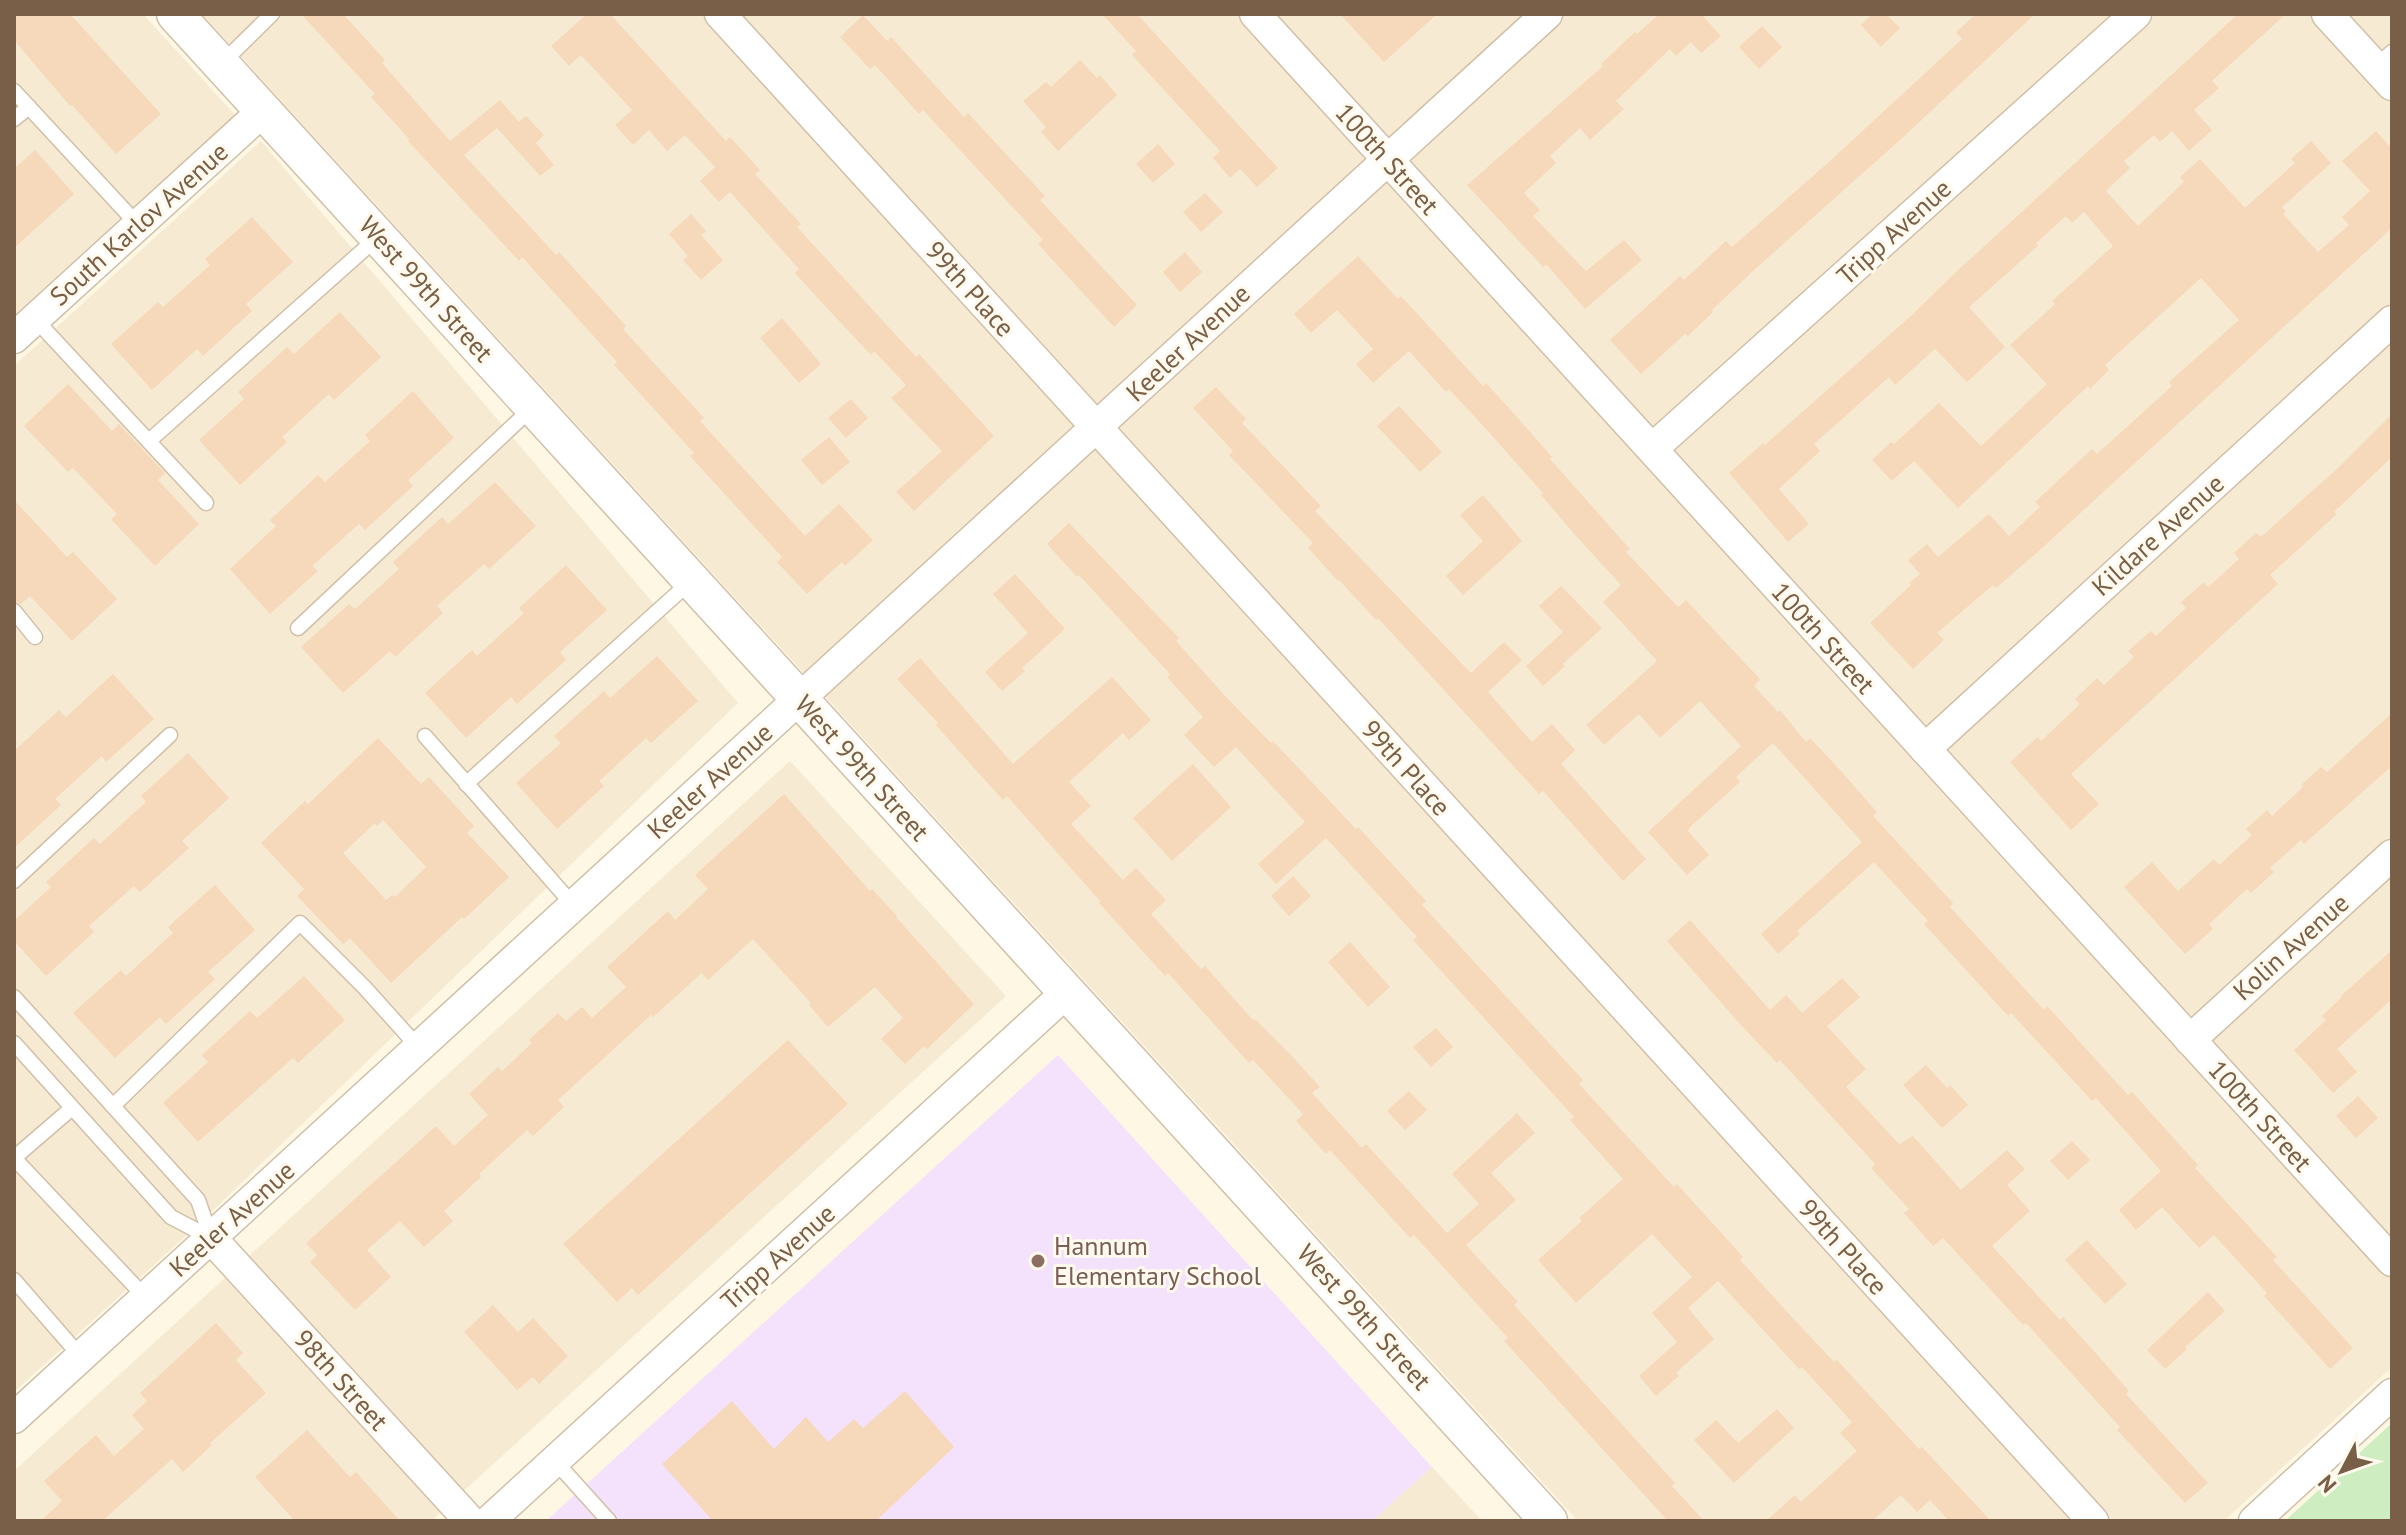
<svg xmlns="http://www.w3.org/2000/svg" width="2406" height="1535" font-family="'PT Sans',sans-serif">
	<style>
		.residential { fill: #f6ead2 }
		.education { fill: #f4e1fb }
		.green { fill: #ceedc1 }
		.building { fill: #f6d9ba; fill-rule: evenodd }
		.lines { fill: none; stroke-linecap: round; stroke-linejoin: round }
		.service-casing { stroke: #d1c0a9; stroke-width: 17 }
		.minor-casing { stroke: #d1c0a9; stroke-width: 33 }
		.tertiary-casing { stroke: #d1c0a9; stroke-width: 39 }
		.service { stroke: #fff; stroke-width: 14 }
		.minor { stroke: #fff; stroke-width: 30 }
		.tertiary { stroke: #fff; stroke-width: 36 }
		.education-dot { fill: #8d6e63; stroke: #fffaed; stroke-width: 3 }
		.labels { text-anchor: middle; stroke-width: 6; stroke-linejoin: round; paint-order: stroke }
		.street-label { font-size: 26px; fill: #795f47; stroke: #fffaed }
		.education-label { font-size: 26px; fill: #785e54; stroke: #fffaed; text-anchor: start }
	</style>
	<rect width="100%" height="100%" fill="#fef7e4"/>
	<g class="residential">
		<polygon points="14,14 143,14 235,115 14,315"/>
		<polygon points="202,14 2392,14 2392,1367 2224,1521 1578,1521"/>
		<polygon points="261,141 738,703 201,1222 14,1392 14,366"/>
		<polygon points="790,761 1006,996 431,1521 14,1521 14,1471"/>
		<polygon points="1432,1467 1482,1521 1372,1521"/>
	</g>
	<polygon class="education" points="1058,1055 1432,1467 1372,1521 546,1521"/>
	<polygon class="green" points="2392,1423 2392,1521 2285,1521"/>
	<g class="building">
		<polygon points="14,14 70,14 161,114 116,154 72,105 70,106 14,40"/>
		<polygon points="301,14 343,14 385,60 382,63 450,141 500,100 519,122 526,116 544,135 536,143 554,165 540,176 497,128 464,155 556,255 559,252 626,326 623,329 704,418 700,421 805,536 839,504 873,540 845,566 842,562 807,594 777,562 782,557 690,456 694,453 614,365 617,362 522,257 519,261 408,141 410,140 371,97 375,94"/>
		<polygon points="587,14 610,14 726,141 730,137 760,170 755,174 801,224 797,227 916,357 919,354 994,436 914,511 896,492 942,451 891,398 906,385 874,351 871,355 825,306 795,273 799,269 730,192 719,202 700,181 715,167 685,135 667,151 649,130 633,145 615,125 632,110 581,55 569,66 551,46"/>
		<polygon points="1102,14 1137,14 1278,168 1257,187 1240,169 1230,178 1213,158 1220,151 1132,55 1136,51"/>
		<polygon points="1340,14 1437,14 1384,62"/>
		<polygon points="1659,14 1701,14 1721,36 1701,53 1691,42 1676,56 1670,49 1616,101 1624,109 1590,140 1580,128 1550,156 1556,163 1524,193 1540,210 1533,216 1586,271 1624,240 1642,260 1585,309 1546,264 1543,267 1467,185 1603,66 1601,64 1635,32 1637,34"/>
		<polygon points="1872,14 1886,14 1900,28 1881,47 1861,25"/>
		<polygon points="1976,14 2035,14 1900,140 1753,271 1712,310 1713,312 1688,336 1685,334 1641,374 1610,340 1680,276 1684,280 1726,241 1732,247 1830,161 1962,39 1956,32"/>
		<polygon points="2238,14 2286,14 2212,81 2219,88 2194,110 2212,130 2189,151 2172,131 2160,142 2154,135 2124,161 2130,168 2106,191 2138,226 2184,182 2180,177 2200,159 2245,208 2295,163 2291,159 2311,141 2331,163 2282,207 2286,211 2283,214 2318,252 2349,225 2342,217 2370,191 2342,161 2376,131 2392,149 2392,228 2041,549 1996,588 1993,585 1937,633 1944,640 1913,669 1870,623 1911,585 1909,583 1920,574 1908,560 1927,544 1938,557 1989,514 2009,536 2040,507 2035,502 2092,449 2097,454 2172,386 2169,382 2239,320 2201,278 2105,365 2109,370 2090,389 2088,386 1958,508 1914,461 1892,481 1872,460 1891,442 1894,444 1939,403 1981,446 2047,384 2010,345 2055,304 2052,301 2113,246 2084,212 2072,223 2066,216 2036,243 2038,246 1969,307 2005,347 1967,382 1935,349 1895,385 1889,377 1814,444 1820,451 1779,489 1809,524 1788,542 1729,473 1763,443 1765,445 1913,314 1956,272"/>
		<polygon points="863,15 887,41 891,37 964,117 968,113 1045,196 1040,200 1137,305 1114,327 1038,244 1043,240 923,110 919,114 875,65 870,69 840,37"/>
		<polygon points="1762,26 1782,47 1759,69 1739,47"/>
		<polygon points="1080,60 1097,78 1100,75 1117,95 1058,151 1041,132 1046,127 1023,101 1046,82 1051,87"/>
		<polygon points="1158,144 1175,164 1153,183 1136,164"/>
		<polygon points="35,150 74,194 14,248 14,169"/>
		<polygon points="1205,193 1223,212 1201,232 1183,212"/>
		<polygon points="691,214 706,231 701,235 723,260 701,280 683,260 688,256 669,234"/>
		<polygon points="252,217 293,262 246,304 252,311 203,356 197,349 152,390 111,344 158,302 163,307 210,265 205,259"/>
		<polygon points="1185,252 1202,272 1180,292 1163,272"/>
		<polygon points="1358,256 1398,299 1401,296 1483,386 1486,383 1516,416 1552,457 1550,459 1630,549 1626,552 1678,607 1686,600 1730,647 1760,679 1754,686 1778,712 1780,710 1806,742 1810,738 1840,770 1877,812 1873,816 1953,903 1950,907 2044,1010 2047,1006 2128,1095 2132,1092 2198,1165 2195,1168 2277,1257 2273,1260 2353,1348 2330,1369 2264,1296 2267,1293 2214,1235 2199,1248 2162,1207 2136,1230 2119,1210 2161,1171 2096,1098 2092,1101 2011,1013 2008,1016 1924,924 1928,921 1874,862 1797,931 1800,934 1778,954 1761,934 1862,842 1773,743 1736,777 1740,782 1690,827 1688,831 1709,855 1687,875 1648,832 1741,746 1700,701 1660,738 1639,714 1604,745 1586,725 1657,661 1603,602 1621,585 1577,537 1541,495 1543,493 1487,430 1449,389 1446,392 1409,351 1373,383 1356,364 1373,349 1337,310 1311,333 1294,314"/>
		<polygon points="340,312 381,357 334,400 329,394 282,437 287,442 240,485 199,440 244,399 238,392 287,347 294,354"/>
		<polygon points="782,318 821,364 799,383 760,338"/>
		<polygon points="68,384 112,431 119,424 162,470 165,473 158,480 199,524 155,566 111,519 117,514 73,468 68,472 24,426"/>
		<polygon points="1216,387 1246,419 1242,423 1321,506 1315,511 1471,673 1504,642 1522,660 1488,692 1532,742 1552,724 1575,750 1561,764 1646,859 1623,881 1543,791 1539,794 1378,618 1376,620 1339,580 1338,581 1308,548 1313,543 1229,455 1233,451 1193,408"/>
		<polygon points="413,391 454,438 408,480 413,486 365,530 359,524 312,566 318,571 270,614 230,569 276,526 270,520 318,475 325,482 370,441 365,435"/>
		<polygon points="851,399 868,418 846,438 828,418"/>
		<polygon points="1399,406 1442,452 1420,472 1377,426"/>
		<polygon points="2392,414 2392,457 2334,512 2337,514 2270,575 2278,584 2071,774 2099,804 2071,830 2010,762 2038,737 2041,741 2080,704 2075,699 2097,678 2104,685 2134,657 2128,651 2151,631 2156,636 2186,608 2181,602 2204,582 2208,587 2239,559 2234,553 2256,533 2261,537 2340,466"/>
		<polygon points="829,437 850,462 822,485 801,460"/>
		<polygon points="495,482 536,526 489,569 484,564 437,606 443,613 395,657 390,651 343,693 301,647 349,604 355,609 399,569 393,562 442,517 448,524"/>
		<polygon points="1483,495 1522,541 1463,595 1446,576 1483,541 1460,515"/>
		<polygon points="14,500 67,557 73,552 117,599 72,641 30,596 21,604 14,601"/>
		<polygon points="1069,523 1179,638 1176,641 1226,697 1271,743 1273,741 1356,829 1358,827 1426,901 1422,905 1583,1080 1579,1084 1674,1187 1677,1184 1743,1257 1740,1260 1791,1316 1834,1362 1837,1360 1919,1449 1922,1447 1991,1521 1949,1521 1930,1500 1917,1512 1901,1495 1872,1521 1766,1521 1795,1495 1801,1502 1857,1451 1840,1433 1852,1422 1802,1367 1799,1369 1718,1281 1688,1308 1714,1339 1676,1373 1679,1376 1656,1396 1639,1376 1677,1342 1652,1313 1692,1277 1652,1234 1576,1303 1538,1260 1582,1221 1579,1218 1623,1179 1570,1120 1574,1117 1413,940 1417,937 1326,838 1276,884 1258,864 1305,822 1236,747 1214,767 1184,735 1203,717 1167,677 1170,674 1079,575 1077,577 1047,544"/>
		<polygon points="566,565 607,610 560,652 566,660 517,704 511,697 466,738 425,693 472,650 477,656 524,613 519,608"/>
		<polygon points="1015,574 1065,629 1022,668 1025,671 1002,691 985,672 1028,633 993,594"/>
		<polygon points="1561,586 1602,628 1563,664 1565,666 1543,686 1526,666 1563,632 1539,606"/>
		<polygon points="657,656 698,701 651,743 646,738 599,781 604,786 557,829 516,783 561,743 554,736 604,691 610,698"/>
		<polygon points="920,658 1013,764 1112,677 1151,720 1129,740 1123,733 1069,782 1091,806 1071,824 1123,880 1136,868 1166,900 1151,914 1201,969 1205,966 1253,1020 1255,1019 1290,1054 1320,1087 1312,1093 1362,1148 1366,1144 1447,1233 1479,1204 1452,1174 1517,1113 1535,1133 1491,1173 1516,1200 1466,1245 1518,1302 1514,1305 1675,1483 1672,1486 1704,1521 1668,1521 1504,1341 1508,1338 1414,1235 1410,1238 1330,1150 1326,1154 1296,1121 1303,1114 1253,1060 1249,1063 1168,973 1165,976 1099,903 1100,901 1007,796 1003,800 973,767 936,725 938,723 897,679"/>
		<polygon points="113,674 154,719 106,762 102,756 55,799 61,805 14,848 14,751 59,710 66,717"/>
		<polygon points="2392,713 2392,766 2304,844 2301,840 2270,868 2274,872 2251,893 2247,889 2209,924 2213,929 2185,954 2124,887 2152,862 2178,891 2214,859 2219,865 2252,835 2246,829 2267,810 2272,816 2303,787 2301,785 2321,767 2327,772"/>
		<path d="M378,738L421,784L429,777L474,826L467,833L509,877L464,919L462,917L391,983L350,938L343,944L297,896L304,889L261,843L305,801L308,804ZM383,820L426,867L395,897L392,895L386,900L343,853L375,823L377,826Z"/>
		<polygon points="188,753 229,798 182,841 189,848 140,892 134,886 89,926 94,932 46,976 14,941 14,921 51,887 46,882 94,838 100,844 146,802 141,796"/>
		<polygon points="1193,764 1231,807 1172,861 1133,818"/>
		<polygon points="784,794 870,891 872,889 897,916 896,917 974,1004 927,1049 924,1046 905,1064 881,1039 903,1018 875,987 828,1027 809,1005 811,1003 753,939 708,980 702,973 653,1017 651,1015 558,1100 564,1107 533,1136 527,1130 479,1174 481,1177 444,1211 453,1221 424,1247 400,1221 367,1250 391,1277 355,1310 310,1262 317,1255 306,1243 436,1126 454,1146 488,1115 469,1094 498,1067 502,1071 532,1043 529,1040 558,1013 566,1021 582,1007 592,1018 626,987 607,967 668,911 675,920 708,889 695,875"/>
		<polygon points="1293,876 1311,896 1289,916 1271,896"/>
		<polygon points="215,885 255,930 208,972 215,979 166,1024 160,1017 115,1058 73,1013 121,970 126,976 173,933 168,927"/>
		<polygon points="1690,920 1770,1010 1786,995 1802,1013 1842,978 1860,997 1827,1026 1866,1069 1846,1087 1899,1144 1913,1136 1961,1190 2007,1150 2025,1169 2007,1185 2030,1211 1992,1246 2060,1320 2063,1317 2093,1350 2129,1391 2126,1394 2208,1483 2185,1503 2117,1430 2120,1427 2026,1323 2023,1325 1943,1238 1933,1246 1904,1213 1909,1209 1871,1168 1875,1164 1780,1060 1777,1063 1739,1023 1667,941"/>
		<polygon points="1350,942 1390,987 1368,1007 1328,962"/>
		<polygon points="2392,950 2392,999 2337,1049 2357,1072 2333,1093 2294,1050 2326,1020 2322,1016 2342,997 2341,996"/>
		<polygon points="304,976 345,1020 298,1063 293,1058 198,1142 163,1103 208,1062 202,1055 250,1011 257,1018"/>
		<polygon points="1436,1028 1453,1047 1431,1067 1413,1047"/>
		<polygon points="788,1040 848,1104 638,1295 632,1288 617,1302 563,1244"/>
		<polygon points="1926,1065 1947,1088 1950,1085 1968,1105 1942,1128 1903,1085"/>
		<polygon points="1409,1091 1427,1110 1405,1130 1387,1111"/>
		<polygon points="2358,1096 2378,1118 2356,1138 2336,1116"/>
		<polygon points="2072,1141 2090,1160 2068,1180 2050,1161"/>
		<polygon points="2087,1240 2127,1284 2105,1304 2065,1260"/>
		<polygon points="2208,1292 2225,1311 2185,1347 2187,1349 2165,1369 2147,1350"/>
		<polygon points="493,1305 518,1332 533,1318 568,1356 539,1384 533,1377 517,1390 464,1332"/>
		<polygon points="216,1323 243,1353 236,1360 266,1393 210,1443 212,1445 183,1472 172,1459 102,1521 41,1521 62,1501 44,1481 96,1435 114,1456 144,1429 132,1415 147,1401 140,1393"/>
		<polygon points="905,1391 954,1447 876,1521 713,1521 662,1464 732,1401 774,1449 806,1417 828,1442 854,1419 863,1428"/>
		<polygon points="1777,1409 1794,1428 1734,1483 1694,1440 1716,1420 1738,1443"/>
		<polygon points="307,1430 350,1477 356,1472 400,1521 295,1521 255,1477"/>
	</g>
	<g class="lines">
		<g class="service-casing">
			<g id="service">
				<polyline points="221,64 272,14"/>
				<polyline points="2375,67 2392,52"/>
				<polyline points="14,91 138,225"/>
				<polyline points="14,119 29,107"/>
				<polyline points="35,319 206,503"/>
				<polyline points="149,441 378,237"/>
				<polyline points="14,611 35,637"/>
				<polyline points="298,628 533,407"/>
				<polyline points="425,736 574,906"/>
				<polyline points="466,784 691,581"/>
				<polyline points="14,881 170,735"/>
				<polyline points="14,997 198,1200 211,1238"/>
				<polyline points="14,1043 171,1217 211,1238"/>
				<polyline points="113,1106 300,923 365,988 419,1048"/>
				<polyline points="14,1158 146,1298"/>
				<polyline points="14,1158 72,1108"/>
				<polyline points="14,1280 81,1357"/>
				<polyline points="555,1461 609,1521"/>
			</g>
		</g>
		<g class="minor-casing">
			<g id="minor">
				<polyline points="720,14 2093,1521"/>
				<polyline points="1255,14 2392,1261"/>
				<polyline points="2327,14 2392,85"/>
				<polyline points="14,338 263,111"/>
				<polyline points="1652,449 2136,14"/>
				<polyline points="1925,749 2392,321"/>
				<polyline points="2190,1040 2392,855"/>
				<polyline points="211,1238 470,1521"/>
				<polyline points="14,1418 1547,14"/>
				<polyline points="489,1521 1067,992"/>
				<polyline points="2254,1521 2392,1394"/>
			</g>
		</g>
		<g class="tertiary-casing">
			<polyline id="tertiary" points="175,14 1549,1521"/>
		</g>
		<use href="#service" class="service"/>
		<use href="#minor" class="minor"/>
		<use href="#tertiary" class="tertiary"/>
	</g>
	<circle class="education-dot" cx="1038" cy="1261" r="8"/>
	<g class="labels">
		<g class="street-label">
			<text transform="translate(1387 159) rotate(48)" y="9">100th Street</text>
			<text transform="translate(139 224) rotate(-42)" y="9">South Karlov Avenue</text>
			<text transform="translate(1894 232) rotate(-42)" y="9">Tripp Avenue</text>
			<text transform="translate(426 289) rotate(48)" y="9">West 99th Street</text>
			<text transform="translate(970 289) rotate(48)" y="9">99th Place</text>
			<text transform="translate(1188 343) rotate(-43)" y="9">Keeler Avenue</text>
			<text transform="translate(2158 535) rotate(-42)" y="9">Kildare Avenue</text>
			<text transform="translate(1823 638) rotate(48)" y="9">100th Street</text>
			<text transform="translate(862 768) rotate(48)" y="9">West 99th Street</text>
			<text transform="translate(1406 768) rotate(48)" y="9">99th Place</text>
			<text transform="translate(710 781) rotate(-42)" y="9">Keeler Avenue</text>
			<text transform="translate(2291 947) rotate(-42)" y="9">Kolin Avenue</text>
			<text transform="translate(2260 1116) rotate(48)" y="9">100th Street</text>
			<text transform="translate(232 1219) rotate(-42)" y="9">Keeler Avenue</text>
			<text transform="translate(1843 1247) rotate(48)" y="9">99th Place</text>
			<text transform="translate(778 1257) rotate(-42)" y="9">Tripp Avenue</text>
			<text transform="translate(1364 1317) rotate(48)" y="9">West 99th Street</text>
			<text transform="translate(341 1380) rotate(48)" y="9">98th Street</text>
		</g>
		<g class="education-label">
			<text x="1054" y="1255">Hannum<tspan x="1054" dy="30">Elementary School</tspan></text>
		</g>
	</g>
	<rect width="2406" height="1535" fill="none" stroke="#795f47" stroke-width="32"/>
	<g transform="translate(2342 1471) rotate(229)" stroke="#fffaed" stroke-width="6" paint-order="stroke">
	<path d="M0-6L14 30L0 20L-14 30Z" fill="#795f47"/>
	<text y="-12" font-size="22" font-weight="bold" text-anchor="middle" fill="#795f47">N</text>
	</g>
</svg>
